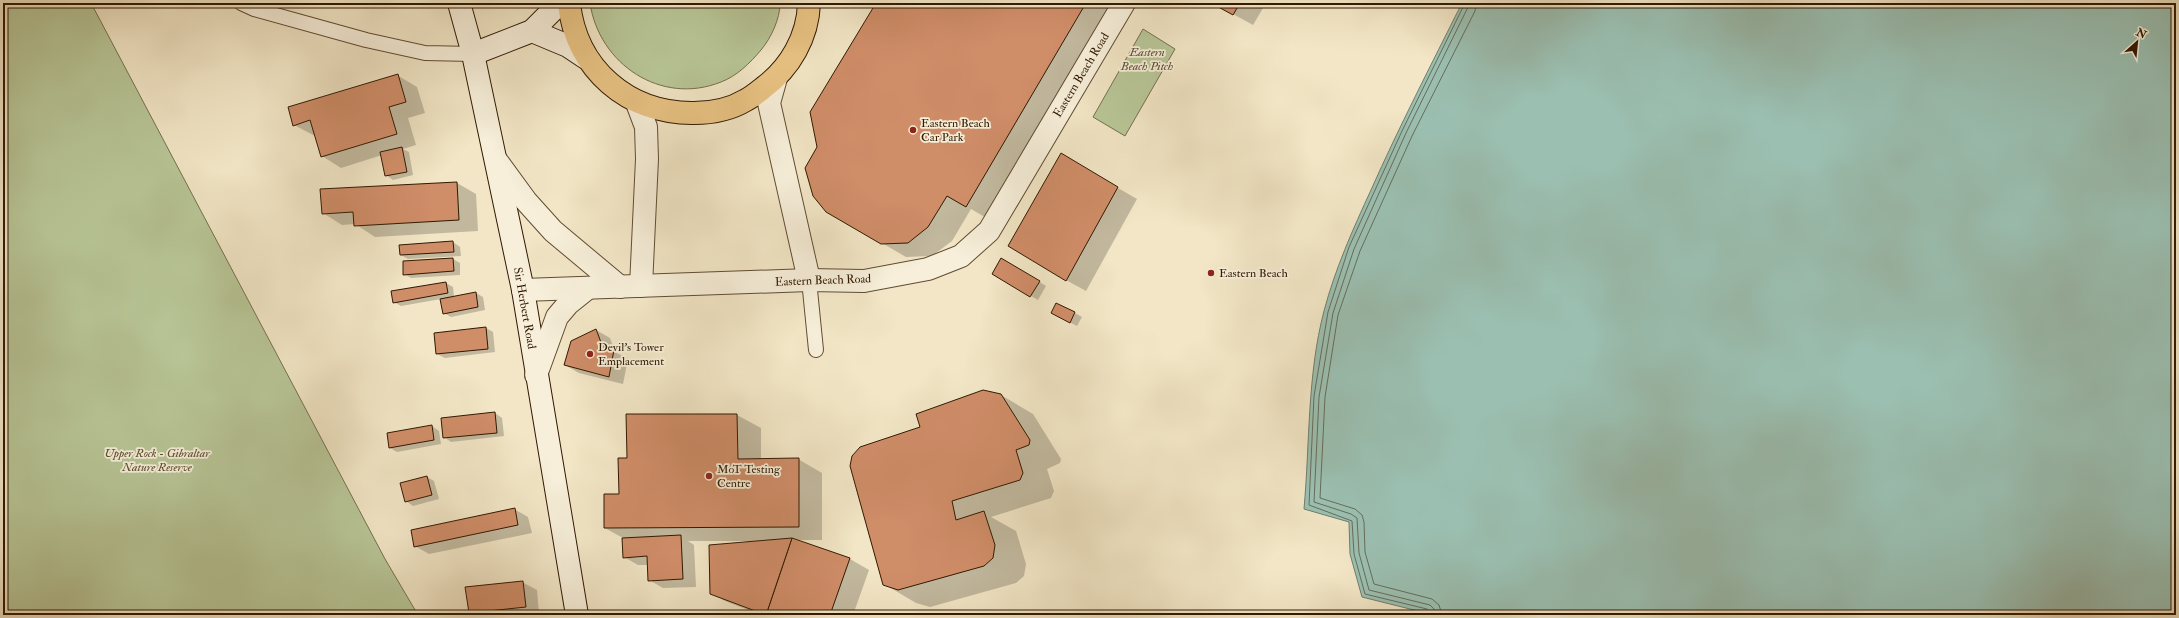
<svg xmlns="http://www.w3.org/2000/svg" width="2179" height="618" font-family="'IM FELL Double Pica',serif">
	<style>
		.green { fill: #b8c697; stroke: #74704c }
		.water { fill: #9bc0b2; stroke: #707d6c }
		.shadow { fill: #0003 }
		.lines { fill: none; stroke-linecap: round; stroke-linejoin: round }
		.shore { stroke: #666c5a; stroke-width: 1 }
		.building { fill: #cf8d68; stroke: #301902 }
		.lane-casing { stroke: #604c33; stroke-width: 16 }
		.street-casing { stroke: #604c33; stroke-width: 24 }
		.secondary-casing { stroke: #301902; stroke-width: 24 }
		.highway-casing { stroke: #301902; stroke-width: 24 }
		.lane { stroke: #f7efda; stroke-width: 14 }
		.street { stroke: #f7efda; stroke-width: 22 }
		.secondary { stroke: #f7efda; stroke-width: 22 }
		.highway { stroke: #e9c383; stroke-width: 22 }
		.poi-dot { fill: #8f2418; stroke: #f7efda; stroke-width: 1.5 }
		.labels { text-anchor: middle; stroke-width: 3.5; stroke-linejoin: round; paint-order: stroke }
		.park-label { font-size: 12px; font-style: italic; fill: #594d2f; stroke: #f7efda }
		.street-label { font-size: 12px; fill: #301902; stroke: #f7efda }
		.poi-label { font-size: 12px; fill: #301902; stroke: #f7efda; text-anchor: start }
	</style>
	<rect width="100%" height="100%" fill="#f2e6c6"/>
	<filter id="stains"><feTurbulence type="fractalNoise" baseFrequency=".005" numOctaves="4"/><feColorMatrix values="0 0 0 0 .2 0 0 0 0 .09 0 0 0 0 .02 0 0 0 .5 -.17"/></filter>
	<radialGradient id="worn" r=".72"><stop offset=".6" stop-color="#630" stop-opacity="0"/><stop offset="1" stop-color="#630" stop-opacity=".3"/></radialGradient>
	<g class="green">
		<polygon points="3,3 91,3 385,559 418,615 3,615"/>
		<path d="M590,3H780C780,19 771,38 761,50C750,63 737,76 721,82C661,106 599,64 590,3Z"/>
		<polygon points="1143,29 1175,49 1125,136 1093,117"/>
	</g>
	<path class="water" d="M1462,3H2176V615H1434L1362,597L1350,554L1349,522L1304,509C1310,443 1307,376 1324,311C1335,269 1353,229 1371,190C1399,127 1431,65 1462,3Z"/>
	<g class="shadow">
		<polygon points="877,3 1118,3 990,220 971,209 952,241 932,256 906,257 827,211 818,147"/>
		<polygon points="1213,3 1266,3 1253,25"/>
		<polygon points="397,75 417,87 425,113 408,118 416,145 403,149 409,152 413,175 393,180 386,175 382,155 341,168 322,156 315,136 294,125"/>
		<polygon points="1061,155 1137,199 1086,291 1066,280"/>
		<polygon points="457,183 476,194 478,231 375,237 355,224 342,225 323,213"/>
		<polygon points="453,242 460,247 461,256 408,259 401,255"/>
		<polygon points="453,259 460,263 460,275 411,278 404,274"/>
		<polygon points="1002,259 1046,286 1038,300 993,274"/>
		<polygon points="446,283 453,287 454,297 476,293 483,297 485,310 451,317 444,313 441,299 401,306 394,302"/>
		<polygon points="1075,313 1082,317 1077,326 1059,317"/>
		<polygon points="486,328 493,332 495,352 445,358 437,354"/>
		<polygon points="596,330 610,338 615,352 628,359 623,384 579,373 565,365"/>
		<polygon points="1001,395 1033,414 1061,459 1060,463 1047,469 1054,491 1051,498 991,517 1016,531 1026,564 1024,576 1016,583 930,607 916,603 884,584 921,427"/>
		<polygon points="495,413 502,418 504,436 451,442 444,437"/>
		<polygon points="627,415 737,415 761,428 761,459 798,459 822,473 822,540 796,540 850,559 869,570 853,615 761,615 725,601 711,593 754,541 688,541 694,545 696,587 663,588 649,580 649,565 638,565 624,557 623,538 605,528 620,495 628,459"/>
		<polygon points="432,426 439,431 441,444 397,452 390,448"/>
		<polygon points="427,477 434,481 439,499 413,506 406,501"/>
		<polygon points="514,509 528,517 532,533 429,554 415,546"/>
		<polygon points="522,582 537,590 539,614 474,615 470,613"/>
	</g>
	<g class="lines">
		<g class="shore">
			<polyline points="1431,615 1427,609 1365,594 1354,554 1352,521 1309,505 1314,396 1328,312 1349,247 1402,131 1465,3"/>
			<polyline points="1436,615 1434,609 1430,605 1369,590 1359,553 1357,518 1351,514 1314,502 1319,397 1333,313 1354,249 1406,133 1470,3"/>
			<polyline points="1442,615 1439,605 1432,599 1374,584 1365,552 1364,522 1362,515 1355,509 1320,498 1325,397 1338,315 1360,251 1412,136 1475,11 1476,3"/>
		</g>
	</g>
	<g class="building">
		<polygon points="876,3 1086,3 966,207 947,196 928,227 908,243 881,244 826,212 813,196 805,168 817,147 810,112"/>
		<polygon points="1211,3 1240,3 1233,15"/>
		<polygon points="398,74 406,102 389,107 397,134 321,157 310,120 293,126 288,107"/>
		<polygon points="402,147 407,172 385,176 380,152"/>
		<polygon points="1061,153 1118,187 1066,281 1008,246"/>
		<polygon points="457,182 459,220 354,226 353,212 322,214 320,189"/>
		<polygon points="453,241 454,252 400,255 399,245"/>
		<polygon points="453,258 454,271 403,275 403,261"/>
		<polygon points="1001,258 1040,281 1030,297 992,274"/>
		<polygon points="446,282 448,293 393,303 391,291"/>
		<polygon points="476,292 478,307 443,314 440,299"/>
		<polygon points="1056,303 1075,312 1070,323 1051,313"/>
		<polygon points="486,327 488,349 436,354 434,333"/>
		<polygon points="596,329 602,345 614,350 609,377 564,365 571,341"/>
		<polygon points="983,390 1001,394 1030,440 1029,445 1016,450 1023,473 1020,480 952,501 956,520 984,511 995,545 993,558 984,566 898,590 883,585 850,466 852,456 860,447 920,427 916,414"/>
		<polygon points="495,412 497,433 443,438 441,418"/>
		<polygon points="626,414 737,414 738,459 799,458 799,527 604,528 604,494 619,494 618,458 627,458"/>
		<polygon points="432,425 434,440 389,448 387,433"/>
		<polygon points="427,476 432,495 405,502 400,483"/>
		<polygon points="515,508 518,525 414,547 411,530"/>
		<polygon points="681,535 683,579 648,581 647,556 623,558 622,538"/>
		<polygon points="792,538 850,558 830,615 766,615"/>
		<polygon points="792,538 766,615 710,594 709,545"/>
		<polygon points="523,581 526,607 469,613 465,587"/>
	</g>
	<g class="lines">
		<g class="lane-casing">
			<g id="lane">
				<polyline points="241,3 254,9 366,40 425,53 473,54"/>
				<polyline points="809,280 816,350"/>
			</g>
		</g>
		<g class="street-casing">
			<g id="street">
				<polyline points="776,78 769,103 809,280"/>
				<polyline points="637,103 646,127 647,159 641,286"/>
				<polyline points="496,160 526,201 553,231 620,287"/>
				<polyline points="523,290 809,280 864,281 928,269 961,256 989,231 1124,3"/>
				<polyline points="536,375 557,317 568,304 588,288"/>
			</g>
		</g>
		<g class="secondary-casing">
			<g id="secondary">
				<polyline points="459,3 473,54 523,290 577,615"/>
				<polyline points="532,31 568,46 586,58"/>
				<polyline points="473,54 532,31 560,3"/>
			</g>
		</g>
		<g class="highway-casing">
			<path id="highway" d="M569,3C576,69 628,114 694,113C711,113 731,109 746,100C752,97 758,92 763,88C790,68 808,37 809,3"/>
		</g>
		<use href="#lane" class="lane"/>
		<use href="#street" class="street"/>
		<use href="#secondary" class="secondary"/>
		<use href="#highway" class="highway"/>
	</g>
	<g class="poi-dot">
		<circle cx="913" cy="130" r="4"/>
		<circle cx="1211" cy="273" r="4"/>
		<circle cx="590" cy="354" r="4"/>
		<circle cx="709" cy="476" r="4"/>
	</g>
	<g class="labels">
		<g class="park-label">
			<text x="1147" y="56">Eastern<tspan x="1147" dy="14">Beach Pitch</tspan></text>
			<text x="157" y="457">Upper Rock - Gibraltar<tspan x="157" dy="14">Nature Reserve</tspan></text>
		</g>
		<g class="street-label">
			<text transform="translate(1081 75) rotate(-59)" y="4">Eastern Beach Road</text>
			<text transform="translate(823 280) rotate(-2)" y="4">Eastern Beach Road</text>
			<text transform="translate(525 308) rotate(80)" y="4">Sir Herbert Road</text>
		</g>
		<g class="poi-label">
			<text x="921" y="127">Eastern Beach<tspan x="921" dy="14">Car Park</tspan></text>
			<text x="1219" y="277">Eastern Beach</text>
			<text x="598" y="351">Devil's Tower<tspan x="598" dy="14">Emplacement</tspan></text>
			<text x="717" y="473">MoT Testing<tspan x="717" dy="14">Centre</tspan></text>
		</g>
	</g>
	<rect width="2179" height="618" fill="none" stroke="#f2e6c6" stroke-width="16"/>
	<rect x="4" y="4" width="2171" height="610" fill="none" stroke="#301902" stroke-width="2"/>
	<rect x="8" y="8" width="2163" height="602" fill="none" stroke="#301902"/>
	<g transform="translate(2137 42) rotate(27)" stroke="#f7efda" stroke-width="3" paint-order="stroke">
	<path d="M0-3L7 15L0 10L-7 15Z" fill="#301902"/>
	<text y="-6" font-size="11" font-weight="bold" text-anchor="middle" fill="#301902">N</text>
	</g>
	<rect width="100%" height="100%" filter="url(#stains)"/>
	<rect width="100%" height="100%" fill="url(#worn)"/>
</svg>
